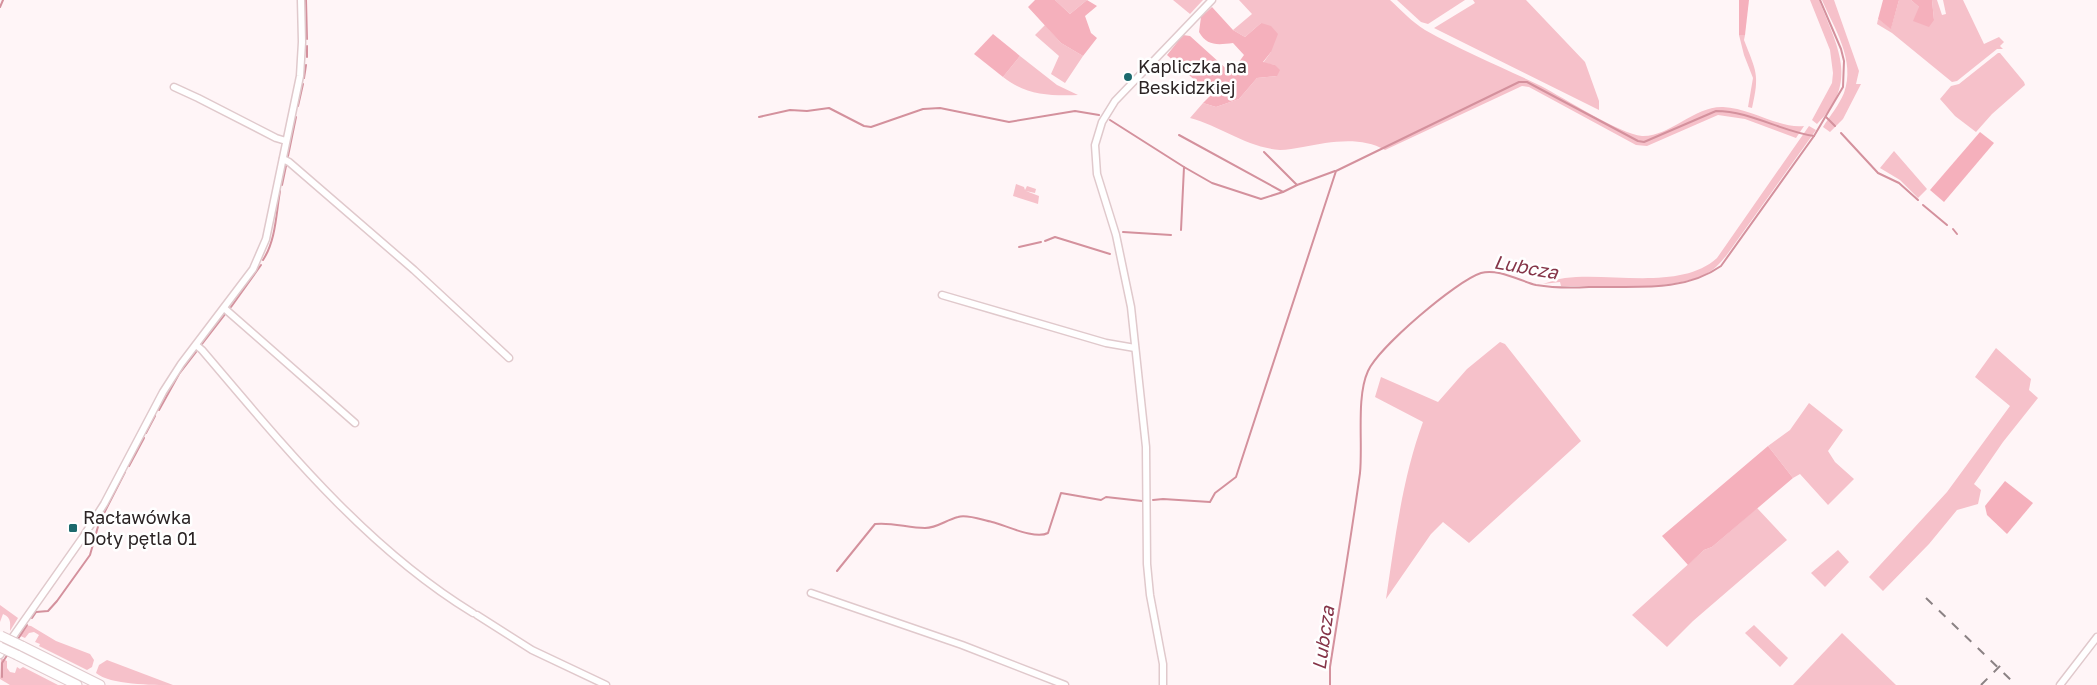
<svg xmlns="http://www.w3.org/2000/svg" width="2097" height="685" font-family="'Golos Text',sans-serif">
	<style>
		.green { fill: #f6c1ca }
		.forest { fill: #f5b0bc }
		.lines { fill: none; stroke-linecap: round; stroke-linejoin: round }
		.stream { stroke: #d4919d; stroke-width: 2 }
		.minor-casing { stroke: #e0c9cc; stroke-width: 9 }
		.highway-casing { stroke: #e0c9cc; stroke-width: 11 }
		.minor { stroke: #fff; stroke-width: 6 }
		.highway { stroke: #fff; stroke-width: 9 }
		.rail { stroke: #8b8284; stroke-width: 2; stroke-dasharray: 9 9; stroke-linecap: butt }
		.highway-bridge-casing { stroke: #e0c9cc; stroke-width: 11; stroke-linecap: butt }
		.highway-bridge { stroke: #fff; stroke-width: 9 }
		.poi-dot { fill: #1c696d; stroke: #fff; stroke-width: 2 }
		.labels { text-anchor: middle; stroke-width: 5; stroke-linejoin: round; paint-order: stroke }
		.poi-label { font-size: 18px; fill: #2c2425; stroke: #fff; text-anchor: start }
		.water-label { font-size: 19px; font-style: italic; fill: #853448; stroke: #fff }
	</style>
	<rect width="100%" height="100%" fill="#fff5f7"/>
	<g class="green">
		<polygon points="1055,0 1087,0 1070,14"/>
		<polygon points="1173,0 1203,0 1190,14"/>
		<path d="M1239,0H1390C1401,10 1412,22 1425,30C1462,51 1502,67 1541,86C1564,98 1620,134 1642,136C1670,137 1694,106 1723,107C1750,108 1780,129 1804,126L1796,138L1745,119L1718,115L1647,146L1636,145L1529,87L1522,86L1385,150C1360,136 1330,142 1303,147C1295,148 1287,150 1280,150C1245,147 1221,126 1190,118L1203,103L1216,107L1239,99L1257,78L1277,76L1275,65L1263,63L1271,52L1261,23L1245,37L1233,30L1252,14Z"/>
		<polygon points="1397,0 1465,0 1428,24 1421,22"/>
		<polygon points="1473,0 1526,0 1585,62 1599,101 1599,110 1434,28 1475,3"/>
		<path d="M1810,0H1819C1837,46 1860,82 1817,124L1812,120L1832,83L1833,73L1830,50Z"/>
		<path d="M1822,0H1834L1859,71L1856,84H1861L1843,119L1830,132L1823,127C1830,116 1839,105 1844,93C1856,60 1834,28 1822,0Z"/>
		<polygon points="1899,0 1911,0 1934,20 1932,0 1937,0 1942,15 1946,14 1943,0 1963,0 1984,44 1999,37 2004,42 2000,46 2003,49 1997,49 1957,81 1952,82 1892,33 1877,24 1878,19 1891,28"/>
		<polygon points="1045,25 1061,43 1083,56 1065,83 1051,74 1059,56 1035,35"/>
		<path d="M1739,35H1745L1744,40C1756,71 1760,74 1752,108L1748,107L1753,78L1744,55Z"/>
		<polygon points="1998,53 2000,53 2024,82 2025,85 1992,114 1976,132 1955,116 1940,99 1951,86 1959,84"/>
		<path d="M1020,56L1057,85L1078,95C1050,96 1026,95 1003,77Z"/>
		<path d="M1809,126L1816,130L1726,256C1720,263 1714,270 1706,274C1670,292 1601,286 1561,286L1560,282L1543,284C1550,282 1558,279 1565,278C1610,272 1681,291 1717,258Z"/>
		<polygon points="1894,151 1927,189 1918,198 1900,180 1880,168"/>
		<polygon points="1016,184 1024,187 1025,190 1027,186 1036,189 1035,193 1026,191 1039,196 1038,204 1013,196"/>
		<path d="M1500,342L1505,344L1581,441L1469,543L1443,522L1431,534L1386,599C1395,540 1402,479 1423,422L1375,397L1381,377L1438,402L1467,369Z"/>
		<polygon points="1996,348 2031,379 2029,390 2038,398 2003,442 1974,484 1981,490 1978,504 1957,510 1929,544 1883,591 1869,577 1947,492 2010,406 1975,377"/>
		<polygon points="1809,403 1843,430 1828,451 1835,462 1854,479 1828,505 1800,474 1793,478 1768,446 1790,430"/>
		<polygon points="1757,508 1787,540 1693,621 1667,647 1632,615 1704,550 1712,547"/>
		<polygon points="1838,550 1849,562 1825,587 1811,573"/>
		<path d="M0,605L18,618L10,631C10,624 12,618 3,614L0,622Z"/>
		<polygon points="25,625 31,626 56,641 90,654 94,660 92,667 87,670 39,646 40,644 35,642 39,635 34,632 29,633 25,638 18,635"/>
		<polygon points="1754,625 1788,658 1780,667 1745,633"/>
		<polygon points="1842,633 1896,685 1793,685"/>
		<polygon points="1,658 7,661 7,668 10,672 15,673 17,667 20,669 23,667 58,685 10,685 0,679"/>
		<path d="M107,660L173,685C152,685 110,685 96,673L99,665Z"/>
	</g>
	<g class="forest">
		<polygon points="1035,0 1055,0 1070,14 1087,0 1097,6 1085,16 1091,33 1097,38 1083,56 1061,43 1028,7"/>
		<polygon points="1739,0 1749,0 1745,35 1739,35"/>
		<polygon points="1883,0 1899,0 1891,29 1878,19"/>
		<polygon points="1911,0 1932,0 1934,20 1929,27 1913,21 1919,7"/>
		<path d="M1212,7L1233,30L1245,37L1261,23L1271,26L1278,34L1271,52L1263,62L1275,65L1280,70L1277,76L1257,78L1239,99L1216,107L1203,103L1211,95L1167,55L1183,35L1190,36L1231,73L1244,55L1233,43C1217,45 1207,46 1199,32L1201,17Z"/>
		<polygon points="993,34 1020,56 1003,77 974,54"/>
		<polygon points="1980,132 1994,143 1944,202 1930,190"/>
		<polygon points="1768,446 1793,478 1712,547 1704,550 1688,565 1662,536"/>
		<polygon points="2005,481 2033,503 2007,534 1987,515 1985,506"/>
	</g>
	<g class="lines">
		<g class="stream">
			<polyline points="306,0 307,39"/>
			<polyline points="0,7 3,0"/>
			<polyline points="307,57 307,46"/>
			<polyline points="304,78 306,65"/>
			<polyline points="298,106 303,84"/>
			<polyline points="759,117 790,110 807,111 829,108 864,126 871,127 923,109 940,108 1009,122 1075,111 1099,115"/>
			<polyline points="1826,117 1835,126"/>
			<polyline points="1110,120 1184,167"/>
			<polyline points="1841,133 1878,173 1899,183 1918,200"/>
			<polyline points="1179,135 1283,192 1297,185"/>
			<polyline points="1264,152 1297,185 1335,171"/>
			<polyline points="288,156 296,117"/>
			<polyline points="282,185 286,166"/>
			<polyline points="1923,205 1947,225"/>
			<polyline points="1953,229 1957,234"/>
			<polyline points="1181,230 1184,167 1212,183 1261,199 1283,192"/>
			<polyline points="1123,232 1171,235"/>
			<polyline points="1045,241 1055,237 1110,254"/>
			<polyline points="1019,247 1041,242"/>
			<path d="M263,260C276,240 276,214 280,191"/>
			<polyline points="231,307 261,265"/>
			<polyline points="202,344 226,313"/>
			<polyline points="159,410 179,374 196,352"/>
			<polyline points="146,433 155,416"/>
			<polyline points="129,466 144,438"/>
			<path d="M1153,500L1163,499L1210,502L1215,493L1236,477L1336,171L1519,82H1527L1638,141L1644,142L1716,111C1750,111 1780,131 1814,136"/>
			<path d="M837,571L875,524C892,522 908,528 925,528C937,528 946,520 958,517C967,514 982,520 992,522C1005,525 1035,540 1048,533L1061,493L1101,500L1106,497L1142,501"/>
			<polyline points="32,618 36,612 48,611 57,601 90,555 99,523 125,472"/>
			<polyline points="18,639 27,625"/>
			<polyline points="2,677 2,663 8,654"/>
			<path d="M1330,685V667C1340,603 1351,538 1360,473C1363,443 1356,397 1368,371C1379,347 1456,281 1481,273C1498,268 1520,281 1536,285C1554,288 1571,288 1589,287C1634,286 1683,293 1721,266L1814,136L1843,87L1844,61L1841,49L1820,0"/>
		</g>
		<g class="minor-casing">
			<g id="minor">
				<polyline points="174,87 198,98 276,138 286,141"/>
				<polyline points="283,159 289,162 414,270 509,358"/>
				<polyline points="942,295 1106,343 1135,348"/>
				<polyline points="224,308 355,423"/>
				<path d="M196,345L202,350C283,445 365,547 473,613"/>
				<polyline points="811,593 962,645 1065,685"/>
				<polyline points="477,615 532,650 606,685"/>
				<polyline points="0,655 83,537 104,504 163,392 181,364 253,269 266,239 300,76 302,42 301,0"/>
				<polyline points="1163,685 1163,664 1150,595 1147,564 1146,447 1131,307 1116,235 1097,174 1095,145 1102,122 1115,101 1212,0"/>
				<polyline points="2060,685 2097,637"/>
			</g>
		</g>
		<g class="highway-casing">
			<g id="highway">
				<polyline points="22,646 100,685"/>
				<polyline points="17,655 77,685"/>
			</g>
		</g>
		<use href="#minor" class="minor"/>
		<use href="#highway" class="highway"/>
		<g class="rail">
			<polyline points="1926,598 2016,685"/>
			<polyline points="1981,685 2003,663"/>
		</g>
		<g class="highway-bridge-casing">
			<g id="highway-bridge">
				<polyline points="1,636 22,646"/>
				<polyline points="0,647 17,655"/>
			</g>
		</g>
		<use href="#highway-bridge" class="highway-bridge"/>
	</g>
	<g class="poi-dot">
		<circle cx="1128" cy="77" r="5"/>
		<rect x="68" y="523" width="10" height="10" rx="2.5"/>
	</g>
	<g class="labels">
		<g class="poi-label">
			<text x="1138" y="73">Kapliczka na<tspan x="1138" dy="21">Beskidzkiej</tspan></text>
			<text x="83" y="524">Racławówka<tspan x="83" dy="21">Doły pętla 01</tspan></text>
		</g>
		<g class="water-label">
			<text transform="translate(1526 267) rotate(10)" y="7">Lubcza</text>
			<text transform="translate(1323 638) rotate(-82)" y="7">Lubcza</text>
		</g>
	</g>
</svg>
